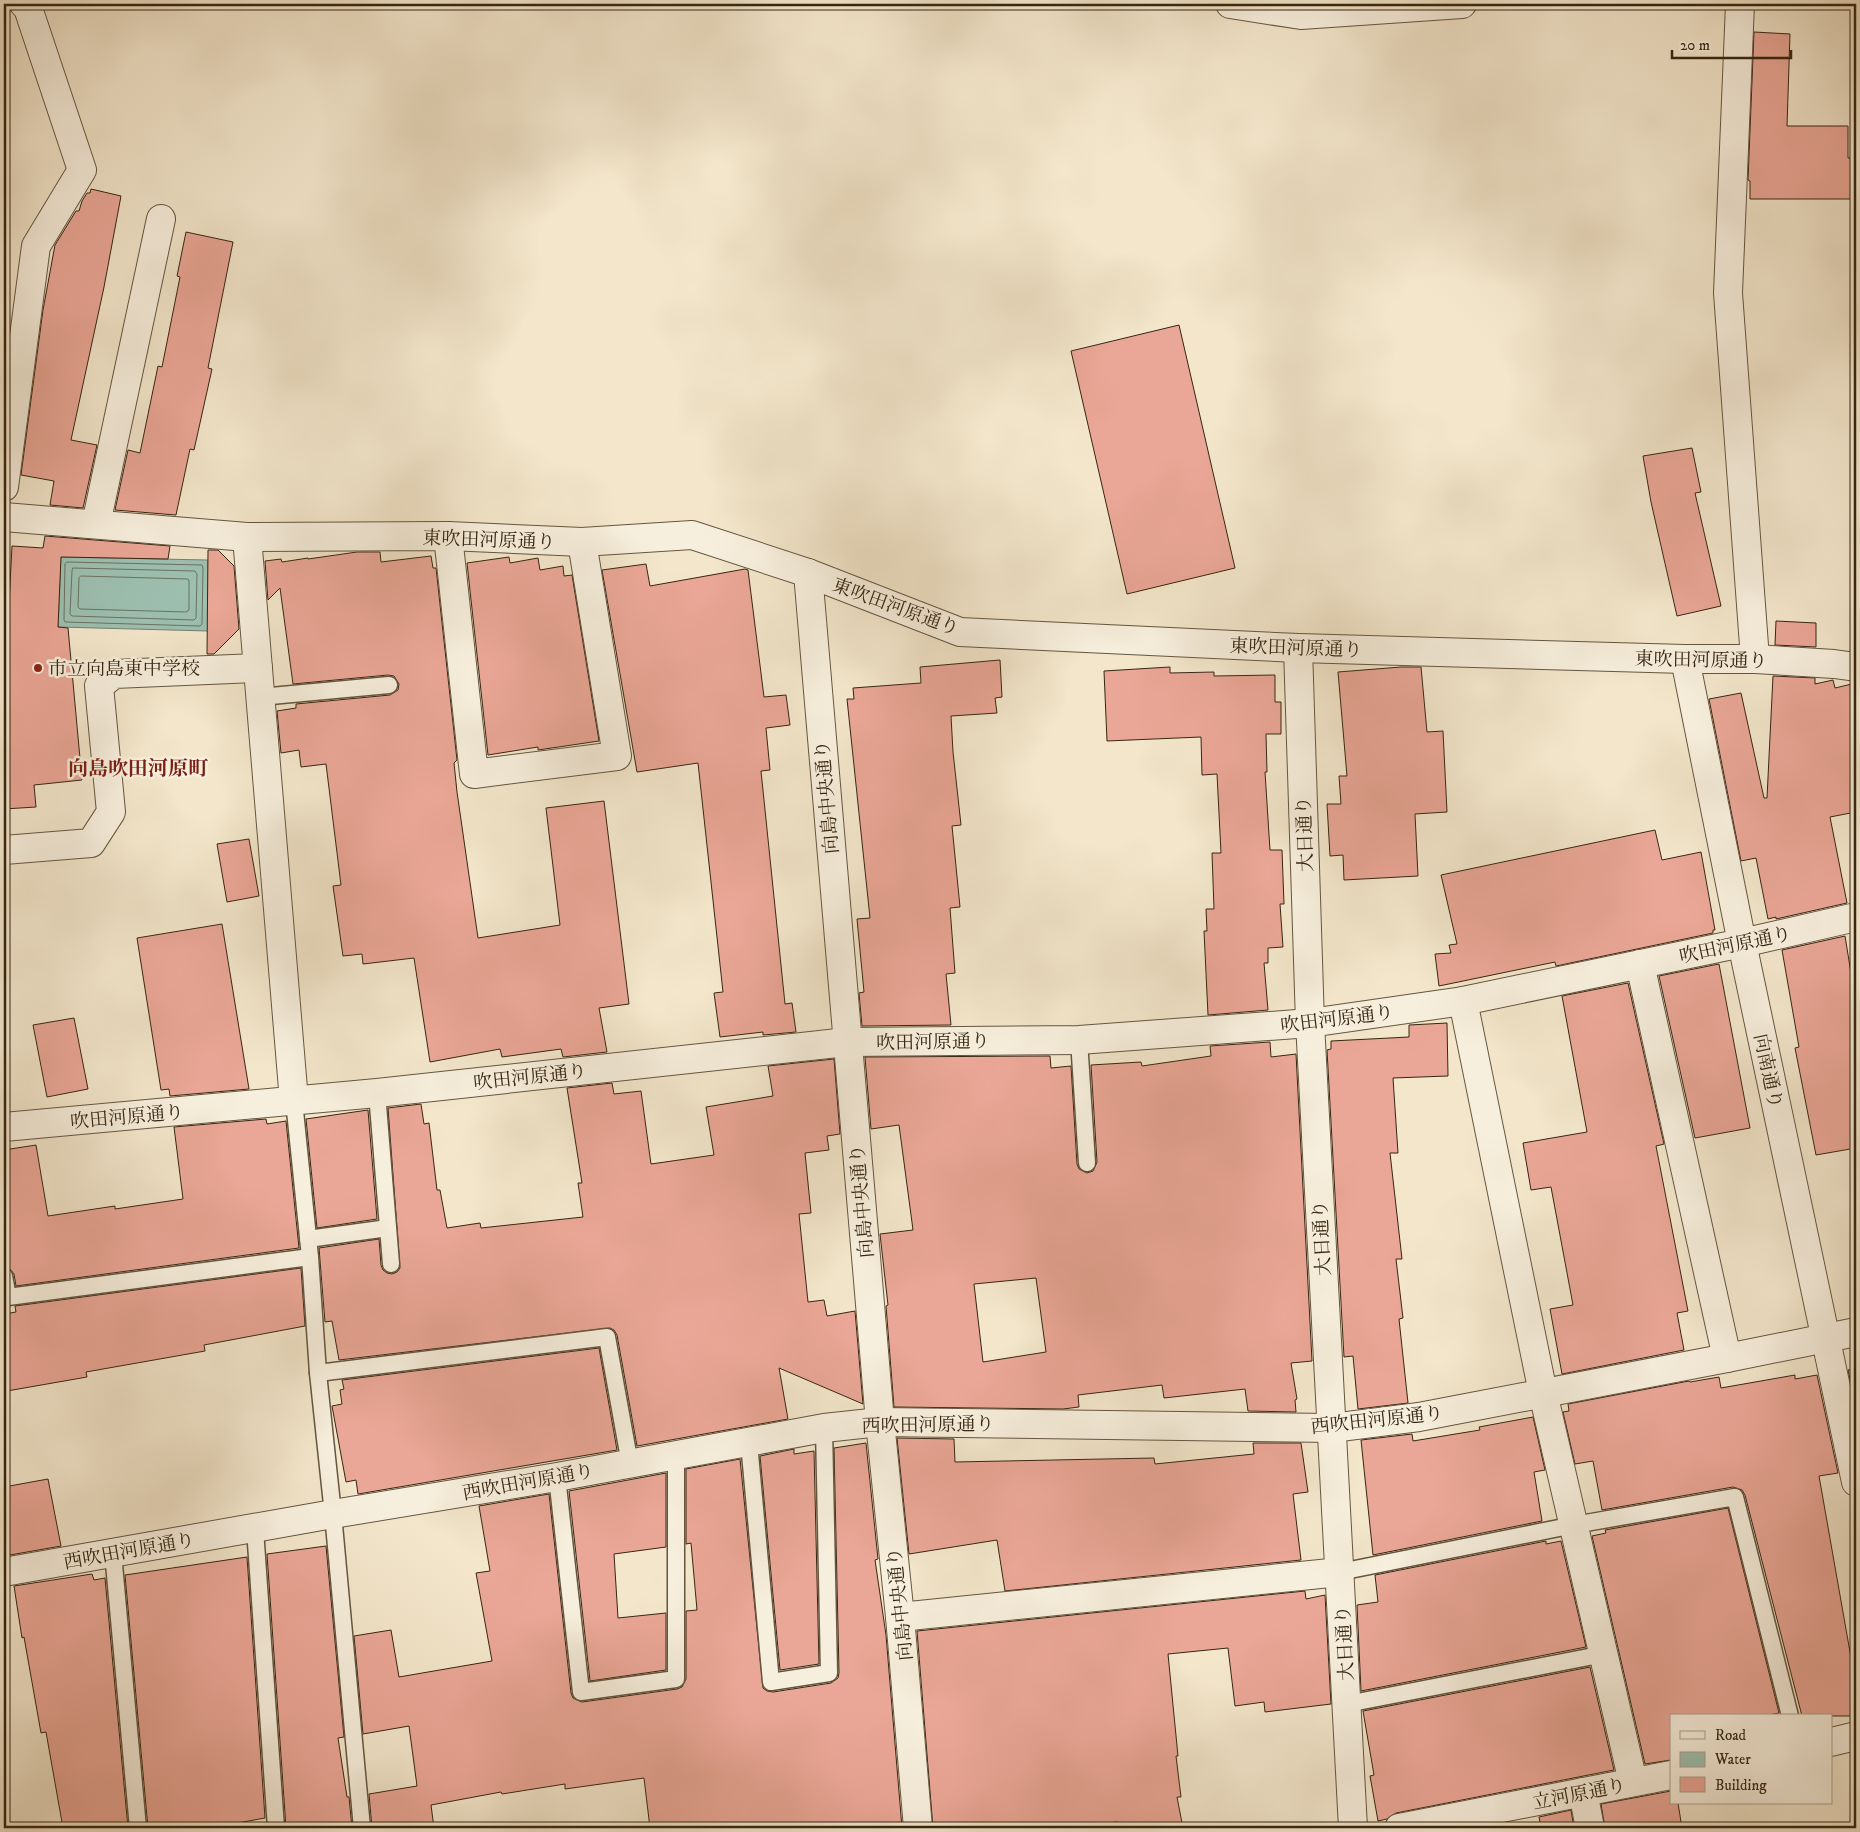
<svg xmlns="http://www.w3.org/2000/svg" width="1860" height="1832" font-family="'IM FELL DW Pica','Noto Serif JP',serif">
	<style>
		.water { fill: #9dc0b1; stroke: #748271 }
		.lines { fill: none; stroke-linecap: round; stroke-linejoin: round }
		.shore { stroke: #6a7361; stroke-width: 1 }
		.building { fill: #eaa696; stroke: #362611; fill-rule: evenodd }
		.service-casing { stroke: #655640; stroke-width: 19 }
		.minor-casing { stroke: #655640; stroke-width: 30 }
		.service { stroke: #f7efdd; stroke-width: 16 }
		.minor { stroke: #f7efdd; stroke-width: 28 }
		.poi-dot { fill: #8f2418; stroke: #f7efdd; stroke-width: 2 }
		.labels { text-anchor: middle; stroke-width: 5; stroke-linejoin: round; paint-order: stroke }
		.street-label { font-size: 19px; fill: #362611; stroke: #f7efdd }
		.poi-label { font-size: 19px; fill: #362611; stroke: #f7efdd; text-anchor: start }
		.neighbourhood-label { font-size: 20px; font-weight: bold; fill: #7a1f14; stroke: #f7efdd }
	</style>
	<rect width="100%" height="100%" fill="#f3e6cb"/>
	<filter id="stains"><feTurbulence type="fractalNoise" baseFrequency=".004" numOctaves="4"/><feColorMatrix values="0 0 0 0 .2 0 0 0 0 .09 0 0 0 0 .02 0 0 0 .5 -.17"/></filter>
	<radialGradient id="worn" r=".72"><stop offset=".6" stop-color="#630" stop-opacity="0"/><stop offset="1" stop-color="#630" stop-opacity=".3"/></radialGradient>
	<polygon class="water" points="61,557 208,560 208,631 58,627"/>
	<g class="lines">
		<g class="shore">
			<polygon points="67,562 202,565 203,568 202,624 200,626 65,622 64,620 65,564"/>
			<polygon points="73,568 195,571 197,574 196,618 194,620 72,616 70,614 72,571"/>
			<polygon points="81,576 188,579 189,581 189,610 186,612 80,609 78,607 79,578"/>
		</g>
	</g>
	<g class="building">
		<polygon points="1754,32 1790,34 1787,126 1848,126 1848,158 1856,158 1856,199 1750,199 1750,181 1748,180"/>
		<polygon points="91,189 121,196 104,287 71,440 97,445 83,508 50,505 54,481 21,475 43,310 55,245 76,211 79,211 82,201 87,193 90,193"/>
		<polygon points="186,232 233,242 208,368 212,369 194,450 190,449 176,515 115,510 128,450 140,453 158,366 162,367 180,277 177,276"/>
		<polygon points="1179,325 1235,568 1127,594 1071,351"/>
		<polygon points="1692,448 1701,492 1695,493 1721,606 1677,616 1651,502 1643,456"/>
		<polygon points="45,536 170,546 168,559 61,557 58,627 68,628 82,780 34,785 36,807 4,809 4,642 7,642 12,546 43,548"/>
		<polygon points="208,550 218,550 234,566 239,629 214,654 207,654"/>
		<polygon points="357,552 380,552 381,562 431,556 433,568 436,568 457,760 454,763 457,792 478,938 560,925 546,808 604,801 629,1004 599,1008 607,1052 563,1057 561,1049 502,1057 500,1049 430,1062 414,958 363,964 362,954 343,956 333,886 341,885 326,764 301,767 299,750 281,753 277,711 296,708 296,704 390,695 398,690 399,684 394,676 388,675 293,684 280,588 268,600 265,561 281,559 282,562 308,558 308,559"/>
		<polygon points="509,557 510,563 538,558 540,570 563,566 564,576 572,575 599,741 538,750 538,747 488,755 467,563"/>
		<polygon points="646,564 650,586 745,569 748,570 764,697 786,695 790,725 766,728 770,770 761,771 785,1004 792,1003 796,1032 763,1035 763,1032 720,1037 714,993 723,992 698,763 637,772 602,570"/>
		<polygon points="1776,621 1816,623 1816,647 1775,645"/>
		<polygon points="1000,660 1002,697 995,698 997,713 951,716 953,752 961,825 952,826 960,907 950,908 955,973 946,974 951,1025 862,1026 859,993 864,992 857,919 870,918 847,699 854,699 853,688 921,683 920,667"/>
		<polygon points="1170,667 1170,673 1214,672 1214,676 1275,675 1275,702 1281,702 1281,734 1266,734 1267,772 1265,772 1270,850 1282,850 1284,904 1280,904 1283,947 1268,948 1268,963 1264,963 1268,1010 1208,1015 1204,931 1207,931 1206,909 1214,909 1212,853 1221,853 1217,774 1202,775 1201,737 1107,741 1104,671"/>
		<polygon points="1401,667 1421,667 1427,732 1443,731 1447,812 1415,814 1418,876 1344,880 1343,855 1330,856 1327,804 1341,804 1339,776 1347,776 1338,672"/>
		<polygon points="1773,676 1815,678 1815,684 1833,680 1835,688 1856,683 1856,812 1830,817 1847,903 1776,919 1776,917 1768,919 1756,858 1741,861 1709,699 1741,693 1764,798 1767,798"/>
		<polygon points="1655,830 1662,860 1701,852 1715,930 1713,930 1713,933 1556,966 1555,962 1439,986 1435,954 1451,953 1449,945 1457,944 1441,875"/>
		<polygon points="249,839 259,896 227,902 217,844"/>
		<polygon points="222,924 249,1089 170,1096 169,1089 161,1090 137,938"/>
		<polygon points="1845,936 1856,1004 1856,1148 1816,1155 1795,1048 1799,1047 1782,950"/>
		<polygon points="1719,964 1750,1128 1695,1138 1659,976"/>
		<polygon points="1628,983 1664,1144 1656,1146 1688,1311 1677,1313 1684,1350 1562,1374 1550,1309 1573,1305 1551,1187 1531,1190 1523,1143 1587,1132 1562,996"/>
		<polygon points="74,1018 88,1089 47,1097 33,1025"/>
		<polygon points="1447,1023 1448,1076 1393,1078 1398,1153 1390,1153 1402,1259 1396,1259 1403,1318 1399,1319 1408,1403 1358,1409 1353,1356 1344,1357 1327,1050 1331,1049 1331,1041 1409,1037 1409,1025"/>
		<path d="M1270,1042L1271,1057L1296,1054L1312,1361L1291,1363L1297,1399L1295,1400L1296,1412L1248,1411L1245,1389L1164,1398L1162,1385L1078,1395L1079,1407L1063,1409L894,1407L886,1306L888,1305L880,1234L913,1230L899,1125L871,1129L865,1057L1050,1056L1051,1068L1071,1066L1077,1164L1079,1169L1087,1173L1093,1171L1097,1162L1091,1065L1141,1062L1142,1066L1211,1056L1210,1046ZM1036,1278L1046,1352L983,1362L974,1284Z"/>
		<polygon points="834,1059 840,1134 827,1136 829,1150 805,1153 811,1213 799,1214 808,1302 824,1300 827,1316 855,1311 863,1404 779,1368 788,1419 637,1446 617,1335 614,1330 610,1328 339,1360 332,1321 325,1322 319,1248 379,1239 381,1265 383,1270 387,1273 392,1274 397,1272 400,1268 388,1108 421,1104 424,1124 429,1123 437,1190 440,1190 447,1228 480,1223 481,1228 583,1217 578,1183 582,1183 567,1088 612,1083 614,1094 641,1091 651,1164 714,1155 706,1107 773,1096 768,1066"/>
		<polygon points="368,1110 377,1219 317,1228 306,1119"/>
		<polygon points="266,1119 267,1124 286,1121 299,1248 16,1286 14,1274 9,1268 7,1250 4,1250 4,1150 36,1145 48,1216 115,1206 115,1209 183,1199 174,1127"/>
		<polygon points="301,1268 305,1326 204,1345 205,1351 86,1372 87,1377 7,1391 4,1370 4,1314 16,1312 15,1306"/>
		<polygon points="599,1348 617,1450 358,1494 356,1480 346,1482 332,1406 342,1404 340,1390 344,1389 342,1380"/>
		<polygon points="1856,1369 1856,1408 1848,1370"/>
		<polygon points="1795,1375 1795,1379 1817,1375 1838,1473 1819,1476 1856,1686 1856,1716 1802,1716 1745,1495 1742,1490 1733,1487 1602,1510 1593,1461 1575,1464 1563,1412 1569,1411 1568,1404 1689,1381 1690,1382 1719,1377 1721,1388"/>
		<polygon points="1533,1417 1545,1470 1534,1472 1542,1521 1373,1555 1361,1440 1412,1434 1413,1441 1480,1430 1479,1427"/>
		<polygon points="897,1438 954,1439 955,1462 1154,1458 1155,1464 1254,1454 1253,1443 1301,1443 1308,1492 1293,1494 1301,1560 1005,1591 997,1540 909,1554"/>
		<polygon points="866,1443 878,1559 875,1560 886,1635 902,1828 650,1828 644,1778 565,1789 565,1784 502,1794 501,1792 431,1805 434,1828 372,1828 369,1794 417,1786 409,1726 363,1734 354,1636 391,1630 399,1677 492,1661 476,1573 490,1571 479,1506 549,1494 571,1693 573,1698 582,1702 677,1689 682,1687 686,1679 686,1611 697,1610 691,1543 686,1544 686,1469 740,1459 763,1688 767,1691 773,1692 831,1683 838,1678 839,1673 834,1448"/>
		<polygon points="794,1449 794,1454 814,1451 819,1664 780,1670 760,1456"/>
		<polygon points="666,1473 666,1547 614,1554 618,1618 666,1613 666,1670 590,1681 569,1491"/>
		<polygon points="48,1479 61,1546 10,1555 9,1552 4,1553 4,1487"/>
		<polygon points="1728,1508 1779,1713 1762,1716 1671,1716 1671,1760 1645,1764 1592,1536 1606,1533 1605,1530"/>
		<polygon points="1546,1541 1546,1544 1561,1541 1586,1647 1361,1691 1357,1605 1378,1602 1375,1575"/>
		<polygon points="326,1546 344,1737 338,1738 347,1797 349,1797 352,1828 286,1828 267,1554"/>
		<polygon points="247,1557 265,1818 210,1828 148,1828 125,1575"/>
		<polygon points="92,1574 94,1580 105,1578 128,1828 63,1828 46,1732 41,1733 24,1637 22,1638 14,1586"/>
		<polygon points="1305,1591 1306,1599 1325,1595 1331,1704 1265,1712 1264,1702 1235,1706 1228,1648 1168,1654 1178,1756 1176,1756 1181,1797 1177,1797 1183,1828 1118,1828 1117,1822 1072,1828 933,1828 917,1631"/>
		<polygon points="1590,1667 1614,1770 1396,1813 1387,1819 1378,1821 1370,1776 1374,1775 1363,1711"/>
		<polygon points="1671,1791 1671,1803 1678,1803 1682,1828 1605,1828 1601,1804"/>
		<polygon points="1571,1810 1574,1828 1541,1828 1539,1817"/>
	</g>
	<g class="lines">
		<g class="service-casing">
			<g id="service">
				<polyline points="260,697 389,685"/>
				<polyline points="1079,1040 1087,1163"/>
				<polyline points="377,1093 391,1264"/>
				<polyline points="294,1101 310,1257 318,1373 333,1514 362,1828"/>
				<polyline points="308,1239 388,1228"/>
				<polyline points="4,1276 8,1297 310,1257"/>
				<polyline points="318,1373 607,1337 630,1464"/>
				<polyline points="749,1443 771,1682 829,1673 824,1428"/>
				<polyline points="557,1477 581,1692 676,1679 676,1456"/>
				<polyline points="255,1529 276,1828"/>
				<polyline points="113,1553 138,1828"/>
				<polyline points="1340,1572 1574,1525 1735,1497 1790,1716"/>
				<polyline points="1347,1704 1604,1654"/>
			</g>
		</g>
		<g class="minor-casing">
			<g id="minor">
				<polyline points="1230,4 1301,15 1462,4"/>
				<polyline points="1740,4 1728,293 1755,659"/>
				<polyline points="4,487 36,246 82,170 28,8 24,4"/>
				<polyline points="4,517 247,537 448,536 582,542 692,535 808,573 960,632 1298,648 1685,659 1755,659 1834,664 1856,667"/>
				<polyline points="96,524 161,219"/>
				<polyline points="448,536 474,774 617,756 582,542"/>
				<polyline points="247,537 294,1101"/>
				<polyline points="808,573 880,1422 900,1617 918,1828"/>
				<polyline points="1298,648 1310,1023 1353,1828"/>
				<polyline points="1685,659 1742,943 1856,1482"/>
				<polyline points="4,850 91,843 111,812 99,686 114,674 258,668"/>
				<polyline points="1640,964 1727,1358"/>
				<polyline points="1463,1001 1543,1393 1633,1782"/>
				<polyline points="4,1127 377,1093 847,1042 1079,1040 1310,1023 1463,1001 1742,943 1856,917"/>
				<polyline points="4,1572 333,1514 557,1477 824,1428 880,1422 1332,1428 1419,1417 1727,1358 1856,1332"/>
				<polyline points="900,1617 1340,1572"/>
				<polyline points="1831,1742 1856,1736"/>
				<polyline points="1583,1792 1590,1828"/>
				<polyline points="1399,1828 1671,1775"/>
			</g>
		</g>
		<use href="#service" class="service"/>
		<use href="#minor" class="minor"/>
	</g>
	<circle class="poi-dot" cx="38" cy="668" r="5"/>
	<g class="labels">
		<g class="street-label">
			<text transform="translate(489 539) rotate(2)" y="7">東吹田河原通り</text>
			<text transform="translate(896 606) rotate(20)" y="7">東吹田河原通り</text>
			<text transform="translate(1296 647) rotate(2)" y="7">東吹田河原通り</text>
			<text transform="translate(1701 659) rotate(1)" y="7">東吹田河原通り</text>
			<text transform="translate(826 797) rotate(-95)" y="7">向島中央通り</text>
			<text transform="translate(1304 834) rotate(-92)" y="7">大日通り</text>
			<text transform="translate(1735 944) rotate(-12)" y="7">吹田河原通り</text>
			<text transform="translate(1337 1018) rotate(-7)" y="7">吹田河原通り</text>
			<text transform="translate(933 1041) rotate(-1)" y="7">吹田河原通り</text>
			<text transform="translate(1769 1071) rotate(78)" y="7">向南通り</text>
			<text transform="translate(530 1076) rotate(-6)" y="7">吹田河原通り</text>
			<text transform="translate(127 1116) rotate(-5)" y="7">吹田河原通り</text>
			<text transform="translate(861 1201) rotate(-95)" y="7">向島中央通り</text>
			<text transform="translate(1321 1238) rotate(-93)" y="7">大日通り</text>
			<text transform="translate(1377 1419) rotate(-6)" y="7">西吹田河原通り</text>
			<text transform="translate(928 1424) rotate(-1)" y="7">西吹田河原通り</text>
			<text transform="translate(528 1481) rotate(-10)" y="7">西吹田河原通り</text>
			<text transform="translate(129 1550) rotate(-10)" y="7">西吹田河原通り</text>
			<text transform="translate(899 1604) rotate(-96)" y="7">向島中央通り</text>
			<text transform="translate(1344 1643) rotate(-93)" y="7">大日通り</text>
			<text transform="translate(1579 1793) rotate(-11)" y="7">立河原通り</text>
		</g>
		<g class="poi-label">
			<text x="48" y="675">市立向島東中学校</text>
		</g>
		<g class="neighbourhood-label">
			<text x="138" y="775">向島吹田河原町</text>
		</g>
	</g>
	<rect width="1860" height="1832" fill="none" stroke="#f3e6cb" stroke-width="20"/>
	<rect x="5" y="5" width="1850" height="1822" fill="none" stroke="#362611" stroke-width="2.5"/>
	<rect x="10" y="10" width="1840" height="1812" fill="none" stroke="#362611"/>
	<rect x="1670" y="1714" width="162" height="90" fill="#f7efdd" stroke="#aa9f8b"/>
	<rect x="1680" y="1731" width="25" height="8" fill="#f7efdd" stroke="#aa9f8b"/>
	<text x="1715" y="1740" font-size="15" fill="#362611">Road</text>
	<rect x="1680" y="1752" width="25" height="15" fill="#9dc0b1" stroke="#aa9f8b"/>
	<text x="1715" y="1764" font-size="15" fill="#362611">Water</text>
	<rect x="1680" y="1777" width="25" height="15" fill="#eaa696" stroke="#aa9f8b"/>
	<text x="1715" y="1790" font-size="15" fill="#362611">Building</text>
	<path d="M1672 50v8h119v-8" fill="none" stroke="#362611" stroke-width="2.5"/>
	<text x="1680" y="50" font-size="15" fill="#362611" stroke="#f7efdd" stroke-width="4" paint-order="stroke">20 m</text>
	<rect width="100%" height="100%" filter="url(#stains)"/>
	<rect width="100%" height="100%" fill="url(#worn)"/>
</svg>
